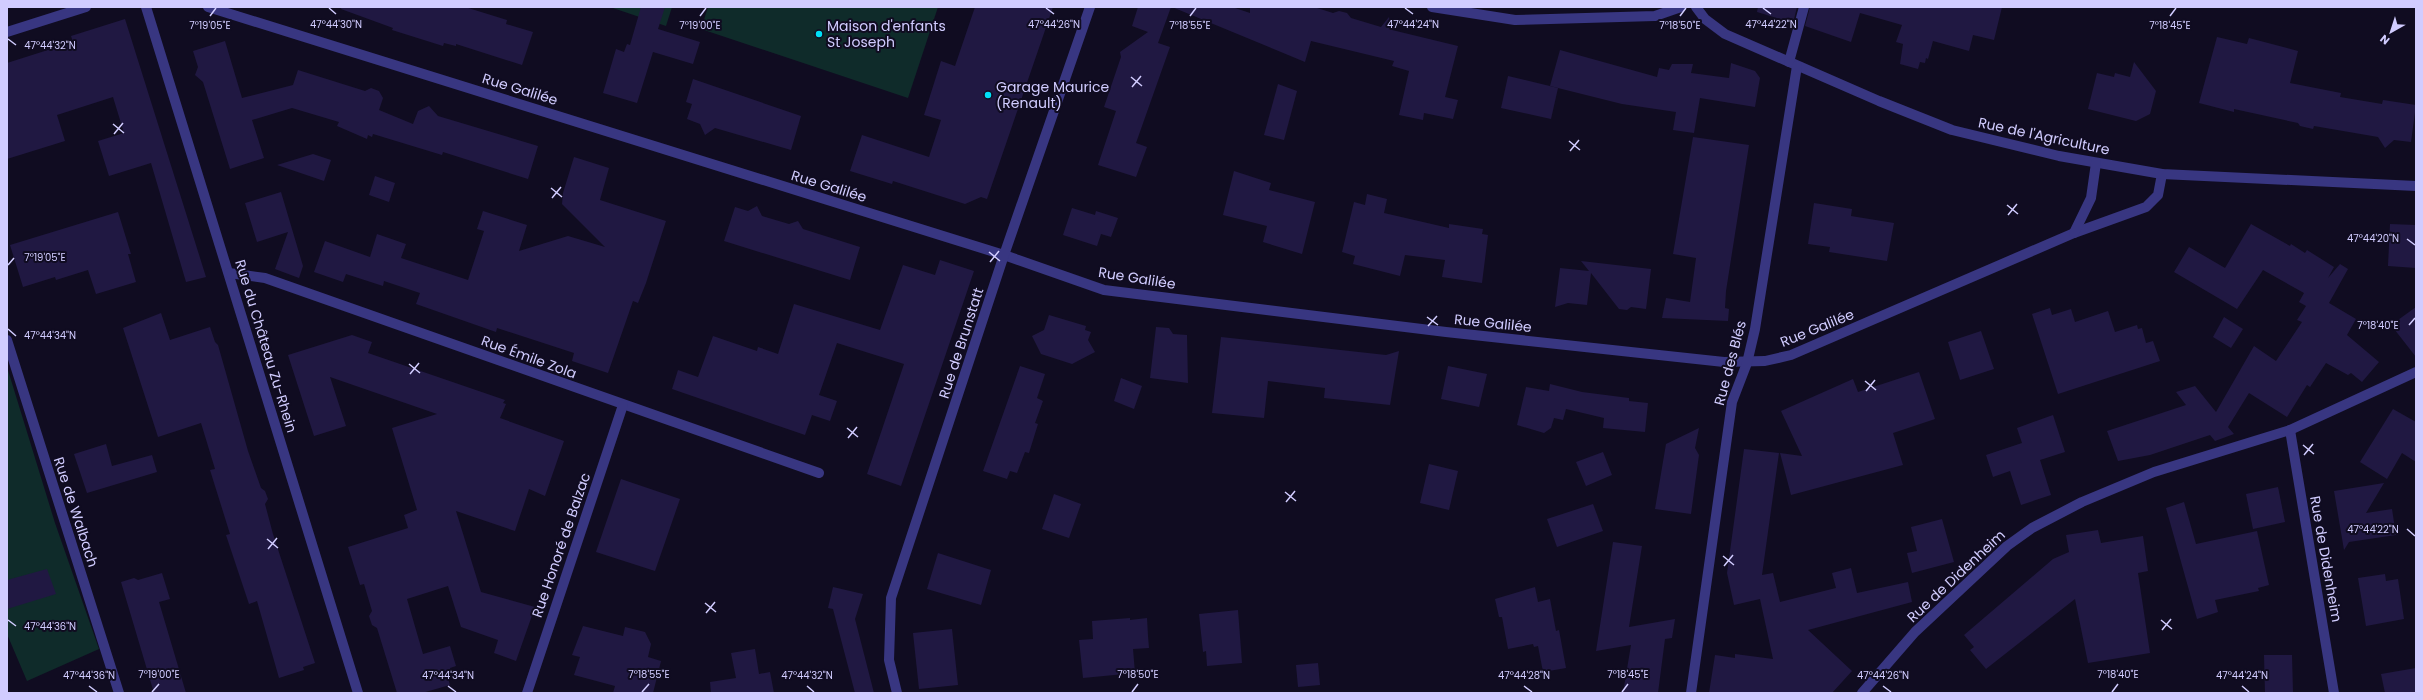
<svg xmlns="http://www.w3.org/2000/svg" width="2423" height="700" font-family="Poppins,sans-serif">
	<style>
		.green { fill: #0f2b2a }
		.building { fill: #201842 }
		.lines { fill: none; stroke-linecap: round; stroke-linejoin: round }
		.street { stroke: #383681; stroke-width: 10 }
		.ticks { fill: none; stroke: #d1ccff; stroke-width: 1.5 }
		.poi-dot { fill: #00e0f7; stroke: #100c21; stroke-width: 1.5 }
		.labels { text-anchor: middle; stroke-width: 4; stroke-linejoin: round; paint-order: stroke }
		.poi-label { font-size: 14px; fill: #d1ccff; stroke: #100c21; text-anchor: start }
		.street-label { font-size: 14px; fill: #d1ccff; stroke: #100c21 }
		.ticks-label { font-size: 10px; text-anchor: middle; fill: #d1ccff; stroke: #100c21; stroke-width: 4; stroke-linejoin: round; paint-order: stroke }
	</style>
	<rect width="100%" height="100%" fill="#100c21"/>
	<g class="green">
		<polygon points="610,7 672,7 666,26"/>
		<polygon points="708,7 938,7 908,98 701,29"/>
		<polygon points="7,367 55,523 99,649 27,681 7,634"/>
	</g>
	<g class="building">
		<polygon points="342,7 465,7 507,20 506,24 533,32 522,65 456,44 456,46 444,43 443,46 392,30 393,28 341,9"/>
		<polygon points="641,7 665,7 658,29 700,42 693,64 653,52 637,103 603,93 616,49 624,52 627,44 630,45"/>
		<polygon points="975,7 1053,7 987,199 981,197 965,204 893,181 892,184 850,171 862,135 929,157 941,120 924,115 941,61 955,66"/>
		<polygon points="1138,7 1171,7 1158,43 1170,47 1136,143 1147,147 1136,177 1098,165 1116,111 1104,107 1121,57 1120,52 1148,32 1132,26"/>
		<polygon points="1172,7 1232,7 1250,13 1250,7 1314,7 1333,13 1339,11 1347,13 1351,18 1381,27 1389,17 1392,30 1458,46 1445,97 1458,100 1453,119 1424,113 1423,120 1399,115 1409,71 1392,66 1394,61 1311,41 1305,62"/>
		<polygon points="1758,7 1797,7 1793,23 1757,12"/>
		<polygon points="1810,7 2002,7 1994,40 1973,35 1969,51 1933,41 1928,59 1926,58 1925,63 1920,62 1918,69 1900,64 1903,44 1896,42 1902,25 1860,13 1851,42 1805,26"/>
		<polygon points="125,19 206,277 186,282 151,163 109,176 98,141 124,133 113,97 57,115 65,141 7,159 7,63 73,42 71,36"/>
		<polygon points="2217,37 2247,44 2249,38 2298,51 2290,83 2341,93 2340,97 2382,104 2383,100 2416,105 2411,142 2394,140 2385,148 2378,137 2314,126 2313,129 2300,126 2298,123 2234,109 2234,112 2199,103"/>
		<polygon points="225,41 242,98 293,85 298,70 365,91 371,88 379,91 383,98 379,110 413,124 418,111 429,106 438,116 538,146 528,179 443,152 442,155 373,134 372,137 368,135 367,139 337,126 339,122 292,108 252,120 264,158 230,169 203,82 195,75 198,67 193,51"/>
		<polygon points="1560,50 1657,77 1659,68 1669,70 1672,64 1693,64 1691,73 1729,78 1731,63 1755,71 1760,78 1755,107 1700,98 1694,133 1673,130 1676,112 1622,104 1550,86"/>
		<polygon points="2134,62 2156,91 2150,114 2136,121 2088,109 2097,73 2114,77 2115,73 2130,77"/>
		<polygon points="1508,76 1558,88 1551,119 1501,108"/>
		<polygon points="693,79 801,116 791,150 715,128 705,135 700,124 687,119 692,104 686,102"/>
		<polygon points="1278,84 1297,91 1284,140 1264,135"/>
		<polygon points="1693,137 1749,145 1726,291 1725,308 1729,309 1728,321 1662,318 1666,298 1690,302 1696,258 1673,254"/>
		<polygon points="313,154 331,160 324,181 277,165"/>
		<polygon points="574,157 609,168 600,200 666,221 646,283 638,303 633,301 608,373 572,361 574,353 497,328 496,332 416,304 420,293 384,281 383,286 346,274 343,282 314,272 325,241 370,257 377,234 406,244 401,258 468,280 484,231 477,229 483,211 527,225 519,251 568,236 605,247 562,204 563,193"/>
		<polygon points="1234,171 1271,183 1269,190 1315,202 1302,254 1263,242 1267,226 1223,215"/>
		<polygon points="375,176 395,183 389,202 369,195"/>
		<polygon points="281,192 303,266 299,278 275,269 288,232 257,242 245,203"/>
		<polygon points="1367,194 1387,199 1384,213 1449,228 1449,224 1483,229 1482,234 1488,235 1482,283 1442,277 1445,260 1405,255 1400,276 1353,264 1355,256 1342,252 1354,202 1365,205"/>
		<polygon points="1814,203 1852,209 1851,216 1894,223 1887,261 1829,252 1830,247 1808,244"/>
		<polygon points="757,206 762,216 789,224 798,221 803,229 860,247 850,280 724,241 735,207 748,211"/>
		<polygon points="1072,208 1095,215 1096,211 1118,218 1111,237 1101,234 1097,246 1063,235"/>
		<polygon points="118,212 131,254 128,254 136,282 96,294 88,270 56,280 55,277 23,287 10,245"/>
		<polygon points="2251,224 2290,246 2291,244 2305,253 2307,250 2334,267 2328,278 2340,264 2348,269 2329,303 2356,319 2347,335 2379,362 2362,382 2351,373 2348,375 2326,363 2310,387 2307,385 2287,417 2249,393 2228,427 2234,434 2215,441 2210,435 2150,455 2118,461 2107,431 2186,405 2176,392 2195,386 2216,412 2254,346 2276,361 2302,322 2297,320 2306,306 2299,302 2304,293 2263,270 2237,309 2174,272 2189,247 2225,268"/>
		<polygon points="2390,224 2416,225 2416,268 2388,266"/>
		<polygon points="940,260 974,271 901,486 867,474 904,364 837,343 819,395 837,401 830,421 812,415 805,435 672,389 678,370 698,377 713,336 757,351 758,347 778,354 794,304 880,330 903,265 935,275"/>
		<polygon points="1581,261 1651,269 1646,309 1631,307 1627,310 1619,309 1591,273 1587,305 1568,303 1555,307 1560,268 1589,271"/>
		<polygon points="2416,307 2416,357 2391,325"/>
		<polygon points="2050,308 2052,315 2071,309 2075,322 2108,311 2115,332 2137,325 2138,329 2142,328 2146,343 2153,341 2160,361 2058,394 2032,314"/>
		<polygon points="161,313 170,340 210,327 215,342 218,345 248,451 261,488 265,491 268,499 265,504 273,534 315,663 303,667 304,670 279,678 257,601 249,604 226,535 230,534 210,470 215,469 201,423 158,437 123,328"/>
		<polygon points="1049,315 1086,326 1085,330 1091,332 1088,340 1095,352 1072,364 1041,354 1032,336 1044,330"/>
		<polygon points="2224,317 2243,329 2231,348 2213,337"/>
		<polygon points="1156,327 1169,328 1173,334 1187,335 1188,383 1150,378"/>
		<polygon points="1981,331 1994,369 1960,380 1948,342"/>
		<polygon points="352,335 372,342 368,353 505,400 503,403 506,404 500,418 564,441 545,496 529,489 515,531 456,511 481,592 535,607 516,661 494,653 498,640 461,627 448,586 407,599 423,654 450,646 456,666 450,668 452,674 447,675 450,685 422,693 397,693 377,628 372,625 369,616 372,611 364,584 360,585 348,547 408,528 404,515 417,510 392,428 437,414 330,377 346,426 314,436 288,355"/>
		<polygon points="1221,337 1386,355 1399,351 1390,405 1324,398 1325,388 1268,381 1264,418 1212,413"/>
		<polygon points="1020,366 1045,374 1037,398 1043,401 1035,423 1038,424 1029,453 1025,452 1017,473 1010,471 1007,479 983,471"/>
		<polygon points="1448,366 1487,374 1479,407 1441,399"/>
		<polygon points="1919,372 1935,419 1893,433 1903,465 1791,495 1780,453 1802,456 1781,411 1853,379 1858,392"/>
		<polygon points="1121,378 1142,386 1134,409 1114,401"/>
		<polygon points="1550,384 1582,392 1629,398 1629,401 1648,403 1645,432 1603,428 1604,418 1566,409 1563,420 1554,418 1551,428 1544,433 1517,425 1526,387 1549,391"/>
		<polygon points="2393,409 2416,422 2416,462 2402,453 2387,479 2360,462"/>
		<polygon points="2053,415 2065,452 2040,460 2051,495 2021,505 2010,471 1993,477 1986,455 2022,443 2017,428"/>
		<polygon points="1699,428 1695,448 1699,455 1691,514 1655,509 1666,444"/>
		<polygon points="106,444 112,466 152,455 157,472 87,493 74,454"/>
		<polygon points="1744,449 1779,453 1762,575 1773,573 1780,602 1836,588 1832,573 1851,568 1857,593 1908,582 1912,602 1808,630 1852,671 1832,693 1709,693 1715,655 1735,658 1735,654 1773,659 1760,599 1734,605 1727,573"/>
		<polygon points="1603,452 1612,475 1586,486 1576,462"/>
		<polygon points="1429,464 1458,471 1449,510 1420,503"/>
		<polygon points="621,479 680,499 655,571 596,552"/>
		<polygon points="2384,483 2366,513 2392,509 2396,535 2349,542 2344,550 2334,491"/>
		<polygon points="2278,487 2285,522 2253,529 2246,494"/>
		<polygon points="1054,494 1081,504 1069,538 1042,529"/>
		<polygon points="2184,502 2196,544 2257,531 2269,585 2258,588 2259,591 2215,600 2218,612 2197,619 2166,508"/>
		<polygon points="1593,504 1603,531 1557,547 1547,519"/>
		<polygon points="1942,519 1954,562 1912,573 1907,553 1917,551 1911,527"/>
		<polygon points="2098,530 2101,543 2143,536 2148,571 2138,573 2150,653 2088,663 2075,599 1986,669 1970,650 1974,647 1964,635 2053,559 2069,552 2066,535"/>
		<polygon points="1613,542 1642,546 1629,627 1675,619 1672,638 1665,639 1658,693 1623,693 1631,645 1596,651"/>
		<polygon points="938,553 991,570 981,605 927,589"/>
		<polygon points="47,569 56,594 7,609 7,580"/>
		<polygon points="162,573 170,599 159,602 186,693 154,693 121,582 134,578 138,580"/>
		<polygon points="2385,574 2386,581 2398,579 2404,619 2366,626 2358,578"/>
		<polygon points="833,587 863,594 855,619 874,693 855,693 833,609 828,608"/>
		<polygon points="1535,587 1538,602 1550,599 1556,631 1559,630 1566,668 1543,672 1538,646 1534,647 1533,644 1508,649 1502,617 1499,617 1495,599"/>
		<polygon points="1238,610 1242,663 1207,666 1206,651 1203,652 1199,614"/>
		<polygon points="1130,618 1130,620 1147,618 1148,636 1149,648 1133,649 1135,673 1083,678 1079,640 1093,639 1092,621"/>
		<polygon points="583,626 623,636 625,627 645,632 651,644 648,657 661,661 653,693 613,693 615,686 574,675 580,657 572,655"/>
		<polygon points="952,629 958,685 919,689 913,633"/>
		<polygon points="755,649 759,674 770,672 774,693 711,693 710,682 736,678 731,653"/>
		<polygon points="2264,655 2292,655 2293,693 2265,693"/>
		<polygon points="1318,663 1320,685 1298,687 1296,665"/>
		<polygon points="2416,668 2416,693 2385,693 2381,674"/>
	</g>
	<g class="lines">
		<g class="street">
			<polyline points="146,7 358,693"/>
			<polyline points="208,7 1004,255 1104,290 1446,332 1724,362 1765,361 1791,355 2074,233 2146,207 2158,195 2162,174"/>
			<polyline points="1432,7 1515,20 1655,16 1681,7"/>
			<polyline points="1696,7 1705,19 1725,34 1879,101 1952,130 2059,156 2162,174 2416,186"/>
			<polyline points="7,32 86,7"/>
			<polyline points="1789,62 1804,7"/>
			<polyline points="2074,233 2091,198 2096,163"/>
			<polyline points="229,273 265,278 819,473"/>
			<polyline points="7,340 119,693"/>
			<polyline points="2290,430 2334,693"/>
			<polyline points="527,693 623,405"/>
			<polyline points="897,693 889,660 891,598 1004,255 1090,7"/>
			<polyline points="1691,693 1732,402 1747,363 1755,329 1797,66"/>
			<polyline points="1862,693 1915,632 2007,546 2032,528 2082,502 2154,472 2290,430 2416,372"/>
		</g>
	</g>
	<path class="ticks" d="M329,8L336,14M1046,8L1054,14M1405,8L1413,14M1763,8L1771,14M210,16L216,8M700,16L706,8M1190,16L1196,8M1680,16L1686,8M2170,16L2176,8M8,39L16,45M1131,77L1142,86M1132,87L1141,76M113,124L124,133M114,134L123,123M1569,141L1580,150M1570,151L1579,140M551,188L562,197M552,198L561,187M2007,205L2018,214M2008,215L2017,204M2407,239L2415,245M989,252L1000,261M990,262L999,251M8,265L14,258M1427,317L1438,325M2409,325L2415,318M1428,326L1437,316M8,329L16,336M409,364L420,373M410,374L419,363M1865,381L1876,390M1866,391L1875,380M847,428L858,437M848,438L857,427M2303,445L2314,454M2304,455L2313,444M1285,492L1296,501M1286,502L1295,491M2407,529L2415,536M267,539L278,548M268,549L277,538M1723,556L1734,565M1724,566L1733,555M705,603L716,612M706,613L715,602M8,620L16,626M2161,620L2172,629M2162,630L2171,619M89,686L97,692M448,686L456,692M807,686L814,692M1524,686L1532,692M1883,686L1891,692M2242,686L2249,692M152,692L159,684M642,692L649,684M1132,692L1138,684M1622,692L1628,684M2112,692L2118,684"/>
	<g class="poi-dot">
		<circle cx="819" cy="34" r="4"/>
		<circle cx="988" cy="95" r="4"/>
	</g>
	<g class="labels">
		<g class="poi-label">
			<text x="827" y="31">Maison d'enfants<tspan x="827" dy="16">St Joseph</tspan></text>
			<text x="996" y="92">Garage Maurice<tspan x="996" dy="16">(Renault)</tspan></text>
		</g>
		<g class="street-label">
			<text transform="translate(520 89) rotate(17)" y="5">Rue Galilée</text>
			<text transform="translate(2044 136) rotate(12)" y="5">Rue de l'Agriculture</text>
			<text transform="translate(829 186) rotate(17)" y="5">Rue Galilée</text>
			<text transform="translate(1137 278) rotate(9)" y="5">Rue Galilée</text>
			<text transform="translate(1493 323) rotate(6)" y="5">Rue Galilée</text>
			<text transform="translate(1817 328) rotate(-22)" y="5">Rue Galilée</text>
			<text transform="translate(961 343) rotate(-72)" y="5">Rue de Brunstatt</text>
			<text transform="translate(266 346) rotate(73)" y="5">Rue du Château Zu-Rhein</text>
			<text transform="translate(529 357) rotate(20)" y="5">Rue Émile Zola</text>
			<text transform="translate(1730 363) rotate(-75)" y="5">Rue des Blés</text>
			<text transform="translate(76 512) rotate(72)" y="5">Rue de Walbach</text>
			<text transform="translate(561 545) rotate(-71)" y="5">Rue Honoré de Balzac</text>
			<text transform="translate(2326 559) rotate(80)" y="5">Rue de Didenheim</text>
			<text transform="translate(1956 576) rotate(-43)" y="5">Rue de Didenheim</text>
		</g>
	</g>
	<g class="ticks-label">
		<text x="336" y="28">47°44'30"N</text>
		<text x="1054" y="28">47°44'26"N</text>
		<text x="1413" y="28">47°44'24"N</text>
		<text x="1771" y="28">47°44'22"N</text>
		<text x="210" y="29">7°19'05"E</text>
		<text x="700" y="29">7°19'00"E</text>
		<text x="1190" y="29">7°18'55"E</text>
		<text x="1680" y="29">7°18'50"E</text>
		<text x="2170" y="29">7°18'45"E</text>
		<text x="50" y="49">47°44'32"N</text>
		<text x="2373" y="242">47°44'20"N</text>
		<text x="45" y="261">7°19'05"E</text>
		<text x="2378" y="329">7°18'40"E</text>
		<text x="50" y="339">47°44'34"N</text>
		<text x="2373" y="533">47°44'22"N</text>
		<text x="50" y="630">47°44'36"N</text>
		<text x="159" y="678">7°19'00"E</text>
		<text x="649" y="678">7°18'55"E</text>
		<text x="1138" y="678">7°18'50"E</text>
		<text x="1628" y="678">7°18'45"E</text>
		<text x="2118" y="678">7°18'40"E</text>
		<text x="89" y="679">47°44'36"N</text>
		<text x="448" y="679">47°44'34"N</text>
		<text x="807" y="679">47°44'32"N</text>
		<text x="1524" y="679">47°44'28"N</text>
		<text x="1883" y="679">47°44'26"N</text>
		<text x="2242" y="679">47°44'24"N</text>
	</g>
	<rect width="2423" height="700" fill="none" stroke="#d1ccff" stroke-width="16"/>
	<g transform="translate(2391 32) rotate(219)" stroke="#100c21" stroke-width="3" paint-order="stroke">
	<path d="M0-3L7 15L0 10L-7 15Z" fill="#d1ccff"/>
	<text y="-6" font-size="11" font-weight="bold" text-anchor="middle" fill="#d1ccff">N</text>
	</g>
</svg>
